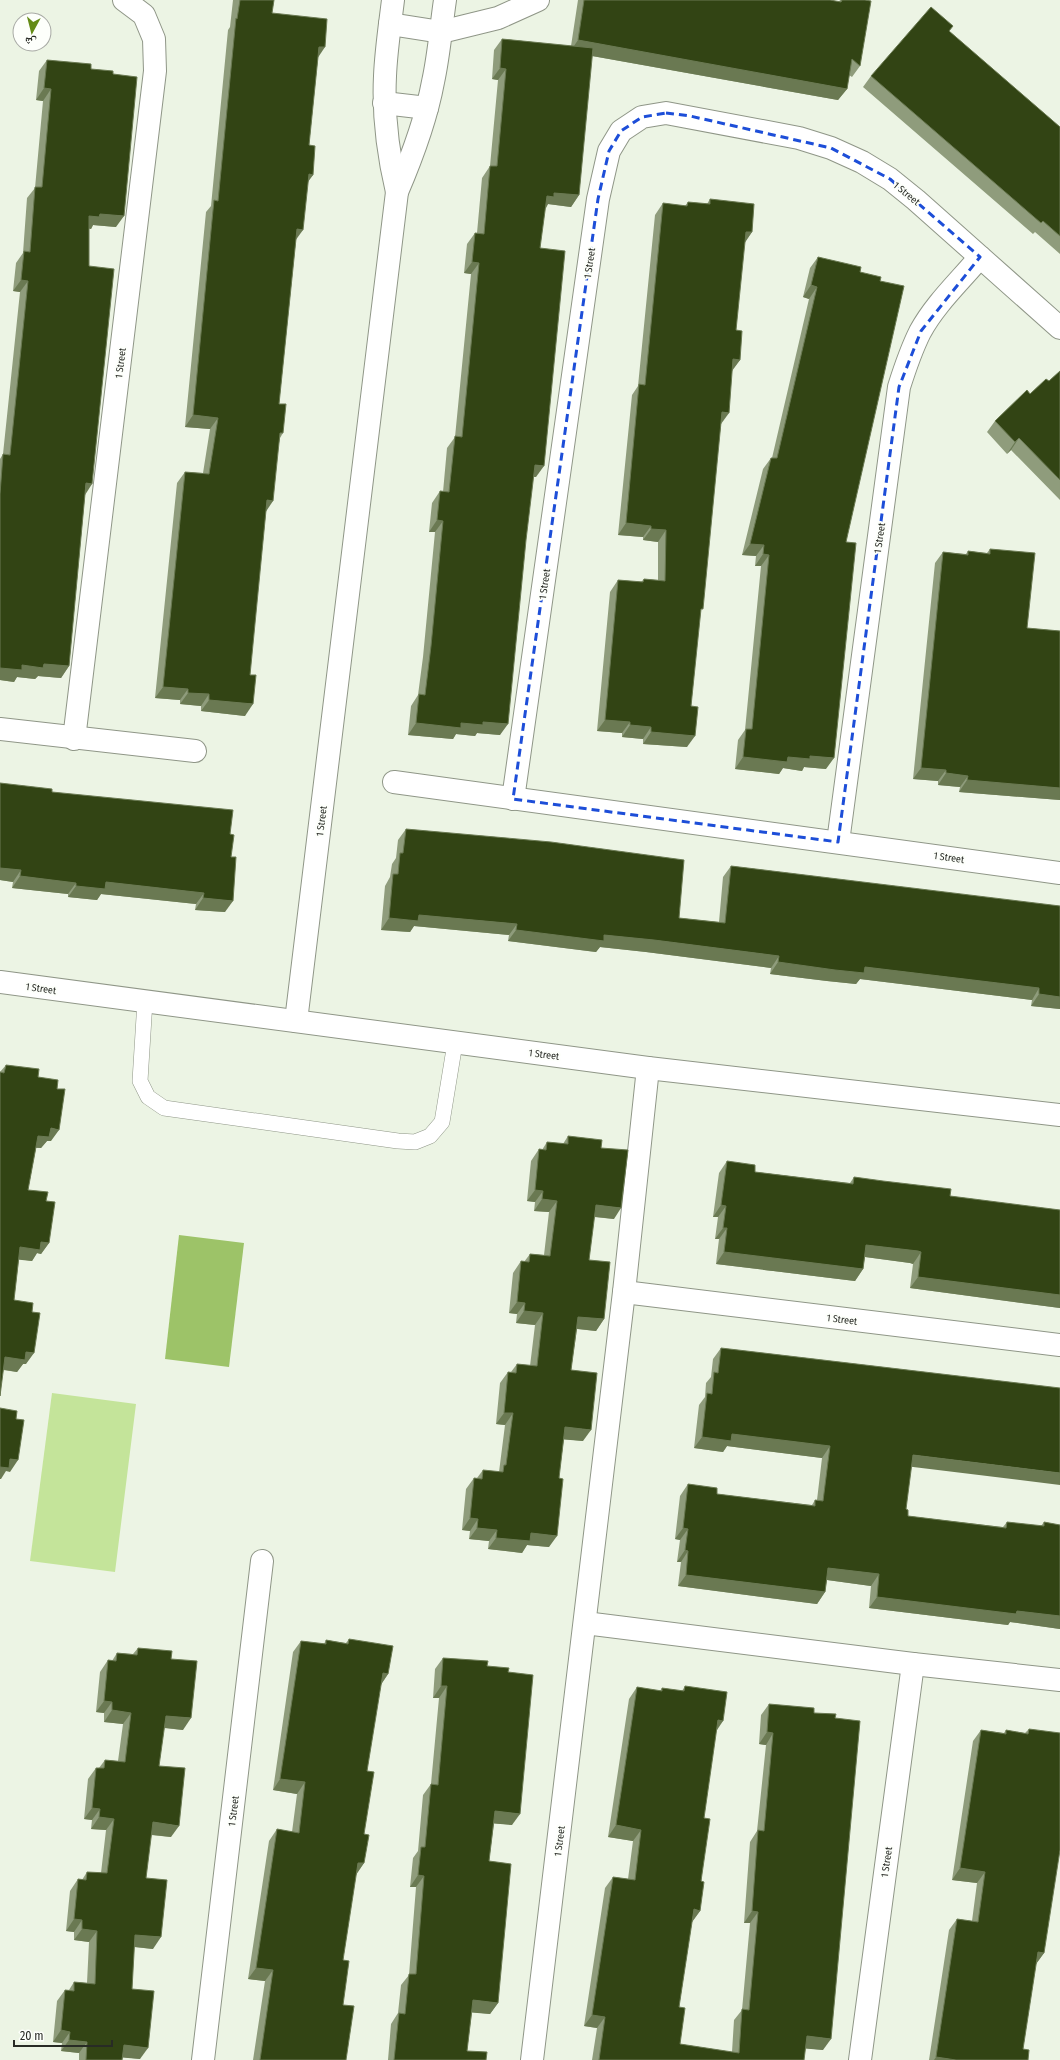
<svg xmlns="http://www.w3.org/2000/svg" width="1060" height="2060" font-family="'Fira Sans Condensed','Noto Naskh Arabic',sans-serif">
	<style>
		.green { fill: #c4e49a }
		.water { fill: #9dc368 }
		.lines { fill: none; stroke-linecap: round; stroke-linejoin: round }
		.lane-casing { stroke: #8f9687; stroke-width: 16 }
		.street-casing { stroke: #8f9687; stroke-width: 24 }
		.lane { stroke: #fff; stroke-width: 15 }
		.street { stroke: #fff; stroke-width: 22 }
		.wall { fill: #8f9c7c }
		.shaded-wall { fill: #6a7952 }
		.building { fill: #324414; stroke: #6a7952 }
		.marked { fill: none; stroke: #1d4ed8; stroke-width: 3; stroke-dasharray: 8 5; stroke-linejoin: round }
		.labels { text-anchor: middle; stroke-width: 4; stroke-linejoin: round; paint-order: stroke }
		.street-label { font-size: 10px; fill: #282b25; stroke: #fdfffb }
	</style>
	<rect width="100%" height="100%" fill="#ecf4e4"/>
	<polygon class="green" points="52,1393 136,1404 115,1572 30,1561"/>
	<polygon class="water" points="179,1235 244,1243 229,1367 165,1359"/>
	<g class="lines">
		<g class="lane-casing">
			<polyline id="lane" points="145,1001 140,1081 148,1097 164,1108 398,1141 415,1142 430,1136 442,1122 455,1043"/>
		</g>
		<g class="street-casing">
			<g id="street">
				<path d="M393,0C390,25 386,51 385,76C383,116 388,154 397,192"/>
				<polyline points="390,24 441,32 498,18 538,0"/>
				<polyline points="384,103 427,108"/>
				<polyline points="0,729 195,751"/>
				<polyline points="74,739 155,71 154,39 144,15 124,0"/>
				<polyline points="394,782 1060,873"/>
				<polyline points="513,799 598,199 609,151 621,131 642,117 666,113 799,138 831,148 862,162 890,179 916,200 1060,328"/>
				<path d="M838,842L899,387C905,368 911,350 920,332C935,304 960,281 980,257"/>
				<polyline points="0,982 648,1068 1060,1115"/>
				<path d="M296,1021L397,192C412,157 426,120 433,82C439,55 441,27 445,0"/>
				<polyline points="624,1292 1060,1345"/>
				<polyline points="585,1623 913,1664 1060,1680"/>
				<polyline points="203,2060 262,1561"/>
				<polyline points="532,2060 624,1292 648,1068"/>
				<polyline points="860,2060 913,1664"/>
			</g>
		</g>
		<use href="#lane" class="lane"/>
		<use href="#street" class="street"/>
	</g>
	<g class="wall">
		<polygon points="233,0 274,0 272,13 318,58 309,145 313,175 308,181 296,240 279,404 283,433 280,438 266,512 245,716 201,711 201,706 180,704 180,700 155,698 177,483 185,472 203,473 210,429 185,427 206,212 211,206 228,30 230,27"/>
		<polygon points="578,0 830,0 839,2 840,0 865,0 860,66 852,77 849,75 847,89 838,100 592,56 579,195 571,207 548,204 545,208 540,248 536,477 533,477 500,735 477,733 475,736 456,734 453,739 408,735 411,706 418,695 423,657 435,532 429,532 432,503 440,491 443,492 447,448 455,437 471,274 464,273 467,244 475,233 477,233 482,178 490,166 498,80 492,79 494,50 502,39 571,46"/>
		<polygon points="949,31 1060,127 1060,254 1035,232 1033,234 863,87 871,76"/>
		<polygon points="47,60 91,69 113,74 116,227 93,225 91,229 89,228 85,495 69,666 61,678 38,676 35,679 17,677 14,682 0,680 0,459 3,454 20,292 13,291 16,263 23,253 27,198 35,188 43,101 36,100 39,71"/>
		<polygon points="710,199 752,232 744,243 736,330 740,360 732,370 721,424 700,614 687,747 643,744 643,739 622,737 622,733 597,731 610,592 618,580 641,582 644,579 658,580 658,542 643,540 643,537 618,535 632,395 638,386 655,215 663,203 685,206 688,202 707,204"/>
		<polygon points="818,257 860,272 880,281 846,542 826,769 804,767 802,771 783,768 779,774 735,769 738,740 745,730 761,566 755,566 756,556 742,555 763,469 771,458 772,458 809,299 803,297 810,268"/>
		<polygon points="1060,371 1060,500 1011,450 1007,454 987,432 995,421 1030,394 1049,381"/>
		<polygon points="990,549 1027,628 1060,631 1060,800 959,792 960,787 938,785 938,781 913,779 935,563 943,552 966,554 968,551 987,553"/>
		<polygon points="0,783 52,792 230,834 225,912 195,910 196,904 101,894 97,900 68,897 68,894 12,888 13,882 0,880"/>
		<polygon points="406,829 679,918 719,922 723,877 731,866 1060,906 1060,1009 1031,1006 1032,1000 860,979 856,984 827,981 770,974 771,968 646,952 600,947 596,952 508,941 509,935 414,926 410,932 381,930 385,886 390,877 392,864 396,858 398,840"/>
		<polygon points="6,1065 38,1077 51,1141 47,1141 41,1148 36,1148 28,1190 46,1201 49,1243 41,1254 37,1253 32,1261 19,1259 14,1300 26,1364 23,1364 17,1372 3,1370 0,1072"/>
		<polygon points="568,1136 601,1148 614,1219 594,1217 589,1260 604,1319 596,1331 577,1329 571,1370 583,1441 564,1439 549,1547 527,1545 522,1553 488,1549 489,1541 469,1539 470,1531 462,1530 466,1489 474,1478 477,1478 483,1470 499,1472 505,1425 496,1424 500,1383 508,1372 511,1372 517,1364 530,1366 535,1325 516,1323 517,1314 509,1313 513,1273 521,1261 524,1262 530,1254 544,1255 549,1212 534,1211 535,1202 527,1201 531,1161 539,1149 542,1150 547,1142 563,1144"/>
		<polygon points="727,1161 755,1172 850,1183 854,1177 950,1196 1060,1210 1060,1308 910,1288 913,1264 910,1263 865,1257 863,1269 855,1281 716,1264 719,1239 715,1239 718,1217 713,1217 719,1173"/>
		<polygon points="721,1348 911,1467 906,1509 908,1516 1003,1527 1007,1522 1041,1526 1044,1522 1060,1525 1060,1629 1010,1622 1008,1625 869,1608 871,1586 827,1580 825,1592 817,1604 678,1586 681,1562 677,1562 680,1540 675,1539 680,1496 688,1484 717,1494 812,1505 815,1500 817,1500 822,1458 727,1446 723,1452 694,1448 699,1405 705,1397 706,1383 711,1377 713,1359"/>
		<polygon points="349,1639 388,1674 380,1686 367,1771 364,1834 364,1863 356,1874 343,1960 343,2005 346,2060 253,2060 265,1981 248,1979 269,1841 277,1829 292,1832 297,1794 273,1790 293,1652 301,1641 324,1644 326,1640 346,1643"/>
		<polygon points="138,1648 171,1659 183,1730 164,1728 159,1766 171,1837 151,1835 146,1878 153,1949 134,1947 132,1989 140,2059 123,2057 122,2060 79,2060 79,2053 61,2051 62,2043 53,2042 57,2001 65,1990 69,1990 74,1982 87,1983 89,1942 74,1940 74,1932 66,1931 70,1891 78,1879 82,1880 87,1872 101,1873 106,1830 91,1829 92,1820 84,1819 88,1779 96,1768 99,1768 105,1760 118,1761 123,1724 104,1722 104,1713 96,1712 100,1672 108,1660 112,1661 117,1653 133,1654"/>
		<polygon points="443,1658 487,1666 508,1672 512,1825 494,1823 489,1861 498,2003 490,2014 472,2012 467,2051 486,2060 388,2060 391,2024 398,2013 401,1985 409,1975 416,1887 410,1887 413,1858 418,1851 423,1795 431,1784 439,1698 433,1698 435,1669"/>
		<polygon points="685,1686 716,1731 704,1818 700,1911 692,1922 679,2007 680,2044 732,2052 734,2020 742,2010 750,1923 744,1923 750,1842 757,1831 766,1745 759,1744 761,1715 769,1704 823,2050 805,2048 804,2060 592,2060 597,2028 584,2026 605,1888 613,1877 628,1879 633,1841 608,1837 629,1699 637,1687 660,1691 662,1688 682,1691"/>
		<polygon points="1029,1729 1044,1953 1036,1964 1023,2049 1028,2060 929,2060 949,1930 957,1919 972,1921 977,1883 952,1880 973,1741 981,1730 1004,1733 1006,1730 1025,1733"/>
	</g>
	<g class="shaded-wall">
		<polygon points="578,40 847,89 838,100 570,52"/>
		<polygon points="319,47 325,47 317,59"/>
		<polygon points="500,68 506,69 498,80 492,79"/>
		<polygon points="44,88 51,89 43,101 36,100"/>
		<polygon points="309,174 313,175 305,186"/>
		<polygon points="554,193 579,195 571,207 548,204 546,208 539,207 547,196"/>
		<polygon points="100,214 124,216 116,227 93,225 91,229 81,227 89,216"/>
		<polygon points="297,229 303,230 295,241"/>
		<polygon points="746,232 752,232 744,244"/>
		<polygon points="472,262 479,263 471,274 464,273"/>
		<polygon points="21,280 28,281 20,292 13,291"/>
		<polygon points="811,285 817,287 809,299 803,297"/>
		<polygon points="733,359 740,360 732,371"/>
		<polygon points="722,412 729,413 721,424"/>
		<polygon points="193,415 218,418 210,429 185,427"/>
		<polygon points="1019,438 1011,450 1007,454 1015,442"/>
		<polygon points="535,465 544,466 536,477 527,476"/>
		<polygon points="86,483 92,484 85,495"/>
		<polygon points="267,500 273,501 265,513"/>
		<polygon points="437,520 443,521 435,532 429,532"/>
		<polygon points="626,523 651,526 643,537 618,535"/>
		<polygon points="651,529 666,530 658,542 643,540"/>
		<polygon points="750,544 764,545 756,556 742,555"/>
		<polygon points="763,554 769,555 761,566 755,566"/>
		<polygon points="44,664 69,666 61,678 38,676 35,679 17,677 14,682 0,680 0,668 22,665"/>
		<polygon points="163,687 188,689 180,700 155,698"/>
		<polygon points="188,693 209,694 201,706 180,704"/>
		<polygon points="209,700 253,704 245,716 201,711"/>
		<polygon points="605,720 630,722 622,733 597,731"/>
		<polygon points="483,722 508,724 500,735 477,733 475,736 456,734 453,739 408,735 416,723 461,723"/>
		<polygon points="630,725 651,727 643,739 622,737"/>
		<polygon points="651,732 695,736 687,747 643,744"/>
		<polygon points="810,756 834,758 826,769 804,767 802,771 783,768 779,774 735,769 743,757 788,757"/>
		<polygon points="921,768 946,770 938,781 913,779"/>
		<polygon points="946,773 968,776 960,787 938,785"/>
		<polygon points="967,780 1060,788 1060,800 959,792"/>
		<polygon points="0,868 21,870 13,882 0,880"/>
		<polygon points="20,876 76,883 68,894 12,888"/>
		<polygon points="106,882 204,893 196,904 101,894 97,900 68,897 76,886"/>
		<polygon points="203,898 233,901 225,912 195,910"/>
		<polygon points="419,915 517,924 509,935 414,926 410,932 381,930 389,918"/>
		<polygon points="516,930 604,935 654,940 779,956 771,968 646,952 600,947 596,952 508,941"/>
		<polygon points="778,962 865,967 1039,988 1032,1000 860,979 856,984 827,981 770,974"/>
		<polygon points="1039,994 1060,997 1060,1009 1031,1006"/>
		<polygon points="51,1128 59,1130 51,1141 47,1141 41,1148 30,1147 38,1136"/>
		<polygon points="535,1190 543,1191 535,1202 527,1201"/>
		<polygon points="542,1199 557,1201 549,1212 534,1211"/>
		<polygon points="596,1205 621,1208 614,1219 588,1216"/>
		<polygon points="721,1205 726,1206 718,1217 713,1217"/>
		<polygon points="723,1228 727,1228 719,1239 715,1239"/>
		<polygon points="41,1242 49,1243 41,1254 37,1253 32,1261 12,1259 20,1247"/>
		<polygon points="866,1245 918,1251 921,1252 913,1264 910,1263 858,1256"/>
		<polygon points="724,1252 863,1269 855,1281 716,1264"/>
		<polygon points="918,1277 1060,1295 1060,1308 910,1288"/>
		<polygon points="517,1302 525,1303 517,1314 509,1313"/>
		<polygon points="524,1311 543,1313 535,1325 516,1323"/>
		<polygon points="578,1317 604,1319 596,1331 570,1328"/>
		<polygon points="26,1352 34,1353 26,1364 23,1364 17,1372 0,1369 5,1357"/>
		<polygon points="504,1413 513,1413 505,1425 496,1424"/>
		<polygon points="565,1427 591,1430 583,1441 558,1439"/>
		<polygon points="732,1434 830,1446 822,1458 727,1446 723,1452 694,1448 702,1437"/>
		<polygon points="913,1455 1060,1473 1060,1485 905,1466"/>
		<polygon points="10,1459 18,1460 10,1472 6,1471 1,1479 0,1479 0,1467"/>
		<polygon points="470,1518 478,1519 470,1531 462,1530"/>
		<polygon points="477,1528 497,1530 489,1541 469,1539"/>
		<polygon points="683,1528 688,1529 680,1540 675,1539"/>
		<polygon points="531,1533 557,1536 549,1547 527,1545 522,1553 488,1549 496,1538"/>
		<polygon points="685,1550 688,1551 681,1562 677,1562"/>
		<polygon points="828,1568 879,1574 871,1586 820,1579"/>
		<polygon points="686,1575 825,1592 817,1604 678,1586"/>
		<polygon points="877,1597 1017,1611 1060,1616 1060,1629 1010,1622 1008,1625 869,1608"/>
		<polygon points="383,1673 388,1674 380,1686"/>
		<polygon points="441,1686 447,1686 439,1698 433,1698"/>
		<polygon points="104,1701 112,1702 104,1713 96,1712"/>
		<polygon points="112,1710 131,1713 123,1724 104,1722"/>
		<polygon points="166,1716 191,1718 183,1730 158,1727"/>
		<polygon points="718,1720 723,1721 715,1733"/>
		<polygon points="767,1732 773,1733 766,1745 759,1744"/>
		<polygon points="280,1779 305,1782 297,1794 273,1790"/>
		<polygon points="92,1808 100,1809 92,1820 84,1819"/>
		<polygon points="495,1811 520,1814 512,1825 487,1823"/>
		<polygon points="99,1817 114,1819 106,1830 91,1829"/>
		<polygon points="153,1822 179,1826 171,1837 145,1834"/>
		<polygon points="616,1825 641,1830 633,1841 608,1837"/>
		<polygon points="358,1863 364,1863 356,1875"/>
		<polygon points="960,1868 985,1872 977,1883 952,1880"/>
		<polygon points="418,1875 424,1876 416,1887 410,1887"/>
		<polygon points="694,1909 700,1911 692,1922"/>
		<polygon points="752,1911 758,1912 750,1923 744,1923"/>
		<polygon points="74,1919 82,1920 74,1932 66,1931"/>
		<polygon points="82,1929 97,1931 89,1942 74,1940"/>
		<polygon points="135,1935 161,1937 153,1949 127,1946"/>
		<polygon points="1038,1952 1044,1953 1036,1964"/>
		<polygon points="256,1968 273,1970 265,1981 248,1979"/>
		<polygon points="473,2000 498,2003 490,2014 465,2012"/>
		<polygon points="592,2015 605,2017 597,2028 584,2026"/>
		<polygon points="61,2030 70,2032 62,2043 53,2042"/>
		<polygon points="807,2036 831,2039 823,2050 799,2048"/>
		<polygon points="69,2040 87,2042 79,2053 61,2051"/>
		<polygon points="124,2045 148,2048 140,2059 116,2057"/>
		<polygon points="936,2057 956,2060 934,2060"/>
	</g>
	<g class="building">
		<polygon points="240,0 274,0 272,13 327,19 325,47 319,47 309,145 315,146 313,175 309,174 303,230 297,229 279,404 286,404 283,433 280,433 273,501 267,500 250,675 256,675 253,704 209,700 209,694 188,693 188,689 163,687 185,472 209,474 218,418 193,415 214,200 218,201 236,18 237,19"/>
		<polygon points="584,0 830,0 841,2 842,0 865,0 871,1 860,66 852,59 847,89 578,40"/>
		<polygon points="931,7 953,26 949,31 1060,127 1060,236 1043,221 1041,223 871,76"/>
		<polygon points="502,39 593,48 579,195 554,193 554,197 547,196 540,248 565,251 544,466 535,465 526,540 508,724 483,722 483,725 461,723 461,728 416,723 419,694 425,695 431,646 443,521 437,520 440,491 449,492 455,436 462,437 479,263 472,262 475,233 484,234 490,166 497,166 506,69 500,68"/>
		<polygon points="47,60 91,64 91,69 113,71 113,74 137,77 124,216 100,214 99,217 89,216 89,266 114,269 92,484 86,483 69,666 44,664 43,668 22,665 22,670 0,668 0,494 3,454 10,455 28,281 21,280 24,251 30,252 35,187 42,187 51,89 44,88"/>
		<polygon points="710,199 754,204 752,232 746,232 736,330 742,331 740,360 733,359 729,413 722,412 703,609 701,609 691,706 698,707 695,736 651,732 651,727 630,725 630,722 605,720 618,580 643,582 644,579 665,581 666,530 651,529 651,526 626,523 639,384 645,385 663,203 687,206 688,202 710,204"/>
		<polygon points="818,257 861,267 860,272 881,277 880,281 904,286 846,542 856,543 834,758 810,756 810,759 788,757 787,762 743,757 746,729 752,729 769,555 763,554 764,545 750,544 771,458 777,458 817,287 811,285"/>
		<polygon points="1060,371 1060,480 1019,438 1015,442 995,421 1027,390 1030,394 1046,379 1049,381"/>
		<polygon points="990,549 1035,553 1027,628 1060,631 1060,788 967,780 968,776 946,773 946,770 921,768 943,552 968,555 968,551 990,554"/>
		<polygon points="0,783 52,789 52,792 233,810 230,834 234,835 231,857 236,857 233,901 203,898 204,893 106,882 105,889 76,886 76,883 20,876 21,870 0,868"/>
		<polygon points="406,829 551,842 684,860 679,918 725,923 731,866 1060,906 1060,997 1039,994 1039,988 865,967 864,973 835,970 778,962 779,956 654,940 604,935 604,941 516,930 517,924 419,915 418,921 389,918 393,874 398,874 400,853 403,853"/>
		<polygon points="6,1065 39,1069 38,1077 58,1080 57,1089 65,1089 59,1130 51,1128 49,1137 38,1136 28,1190 48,1192 46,1201 55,1202 49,1243 41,1242 40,1250 20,1247 14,1300 33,1303 32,1312 40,1313 34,1353 26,1352 25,1360 5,1357 0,1396 0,1072 4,1073"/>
		<polygon points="568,1136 602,1140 601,1148 628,1150 621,1208 596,1205 589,1260 610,1262 604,1319 578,1317 571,1370 597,1373 591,1430 565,1427 559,1478 563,1479 557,1536 531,1533 530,1541 496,1538 497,1530 477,1528 478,1519 470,1518 474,1478 482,1479 483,1470 503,1472 504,1465 506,1465 513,1413 504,1413 508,1372 516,1373 517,1364 537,1366 543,1313 524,1311 525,1303 517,1302 521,1261 529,1262 530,1254 550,1256 557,1201 542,1199 543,1191 535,1190 539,1149 546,1150 547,1142 568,1144"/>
		<polygon points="727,1161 755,1165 755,1172 853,1184 854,1177 883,1181 951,1189 950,1196 1060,1210 1060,1295 918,1277 921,1252 918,1251 866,1245 863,1269 724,1252 727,1228 723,1228 726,1206 721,1205"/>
		<polygon points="721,1348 1060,1388 1060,1473 913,1455 906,1509 908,1510 908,1516 1006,1528 1007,1522 1044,1526 1044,1522 1060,1525 1060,1616 1017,1611 1016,1614 877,1597 879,1574 828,1568 825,1592 686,1575 688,1551 685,1550 688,1529 683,1528 688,1484 717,1488 717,1494 815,1506 815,1500 823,1501 830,1446 732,1434 731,1441 702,1437 707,1393 712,1394 714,1372 718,1373"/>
		<polygon points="0,1408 17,1411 16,1419 24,1420 18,1460 10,1459 9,1468 0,1467"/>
		<polygon points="349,1639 393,1646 388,1674 383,1673 367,1771 374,1772 364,1834 369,1835 364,1863 358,1863 343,1960 349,1961 343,2005 354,2006 346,2060 260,2060 273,1970 256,1968 277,1829 299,1833 305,1782 280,1779 301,1641 326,1644 326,1640 348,1644"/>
		<polygon points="138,1648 172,1651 171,1659 197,1661 191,1718 166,1716 159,1766 185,1768 179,1826 153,1822 146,1878 167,1880 161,1937 135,1935 132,1989 154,1991 148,2048 124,2045 122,2060 86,2060 87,2042 69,2040 70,2032 61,2030 65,1990 74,1991 74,1982 95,1984 97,1931 82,1929 82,1920 74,1919 78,1879 86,1880 87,1872 107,1873 114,1819 99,1817 100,1809 92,1808 96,1768 104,1768 105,1760 125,1762 131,1713 112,1710 112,1702 104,1701 108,1660 116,1661 117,1653 137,1655"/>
		<polygon points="443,1658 488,1661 487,1666 509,1668 508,1672 533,1675 520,1814 495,1811 489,1861 511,1864 498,2003 473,2000 467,2051 487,2052 486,2060 394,2060 399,2013 405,2014 409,1974 416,1974 424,1876 418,1875 421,1847 425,1847 431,1784 438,1785 447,1686 441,1686"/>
		<polygon points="685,1686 727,1692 723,1721 718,1720 704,1818 710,1819 701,1881 704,1882 700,1911 694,1909 679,2007 685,2008 680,2044 739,2053 742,2009 749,2010 758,1912 752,1911 758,1830 764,1831 773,1733 767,1732 769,1704 814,1708 814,1713 836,1714 835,1718 860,1721 831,2039 807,2036 804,2060 599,2060 605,2017 592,2015 613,1877 635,1880 641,1830 616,1825 637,1687 662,1691 662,1688 684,1691"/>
		<polygon points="1029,1729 1060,1733 1060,1850 1044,1953 1038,1952 1023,2049 1029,2050 1028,2060 956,2060 936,2057 957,1919 978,1922 985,1872 960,1868 981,1730 1006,1734 1006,1730 1028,1734"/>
	</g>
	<path class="marked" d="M666,113L690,116L831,148L890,179L980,257L921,331L899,387L838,842L513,799L598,199L609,151L621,131L642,117Z"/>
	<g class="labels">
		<g class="street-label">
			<text transform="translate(907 193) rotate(39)" y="4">1 Street</text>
			<text transform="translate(589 263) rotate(-82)" y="4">1 Street</text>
			<text transform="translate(120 363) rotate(-83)" y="4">1 Street</text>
			<text transform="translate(879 538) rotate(-82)" y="4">1 Street</text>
			<text transform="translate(544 584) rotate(-82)" y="4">1 Street</text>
			<text transform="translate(321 821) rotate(-83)" y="4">1 Street</text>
			<text transform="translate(949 857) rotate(8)" y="4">1 Street</text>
			<text transform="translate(41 988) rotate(8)" y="4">1 Street</text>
			<text transform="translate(544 1054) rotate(7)" y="4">1 Street</text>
			<text transform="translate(842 1319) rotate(7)" y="4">1 Street</text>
			<text transform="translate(233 1811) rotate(-83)" y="4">1 Street</text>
			<text transform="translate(559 1841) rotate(-83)" y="4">1 Street</text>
			<text transform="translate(886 1862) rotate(-82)" y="4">1 Street</text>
		</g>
	</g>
	<g transform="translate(32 32) rotate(187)"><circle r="19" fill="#fdfffb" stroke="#a8aaa5"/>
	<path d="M0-3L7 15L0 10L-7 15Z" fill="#648b16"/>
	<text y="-6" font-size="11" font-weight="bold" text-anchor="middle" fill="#282b25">ش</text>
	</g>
	<path d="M14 2040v6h98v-6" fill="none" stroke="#282b25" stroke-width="2"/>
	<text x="20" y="2040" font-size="12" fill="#282b25" stroke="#fdfffb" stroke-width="3" paint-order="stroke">20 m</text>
</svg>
